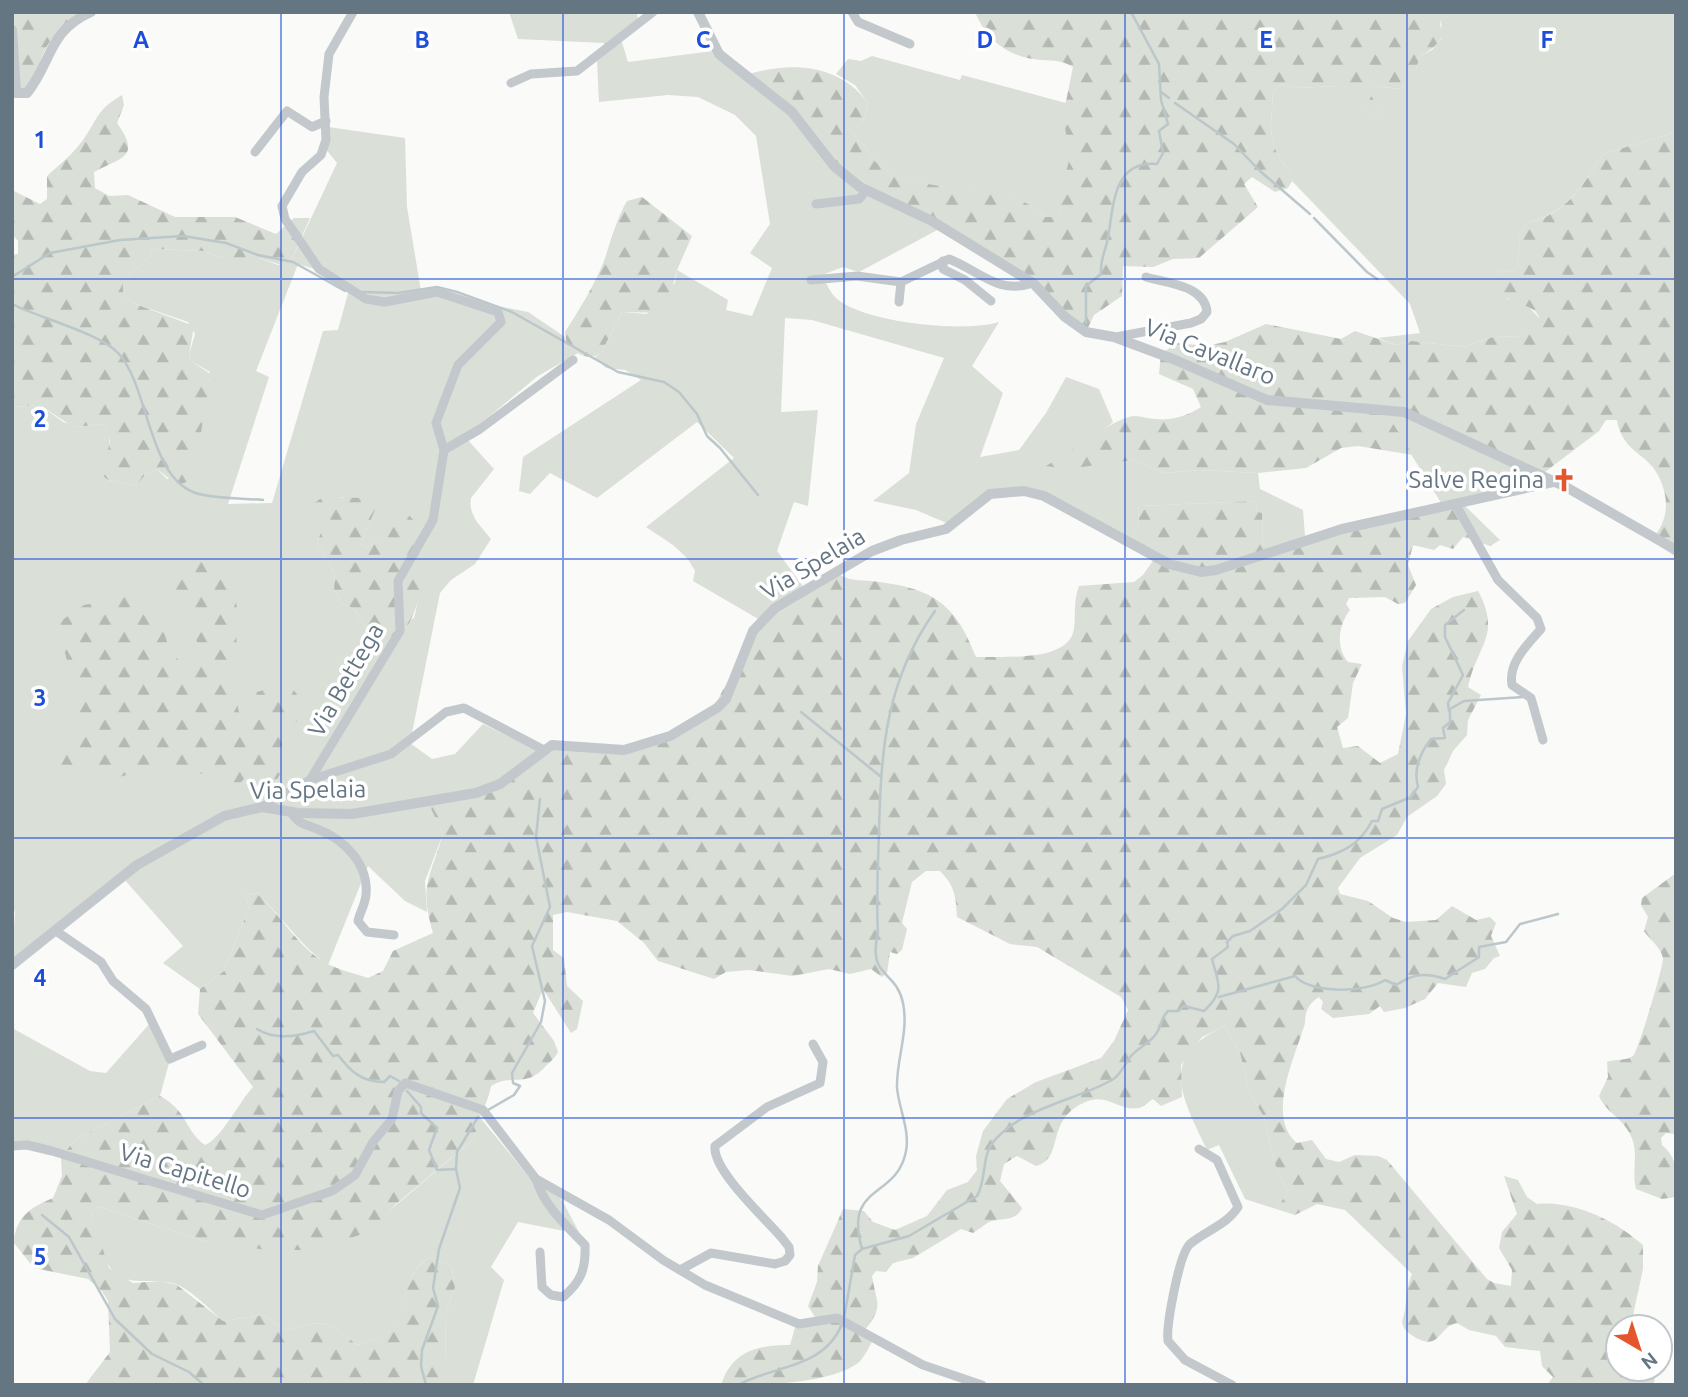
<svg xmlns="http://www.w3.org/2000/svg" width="1688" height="1397" font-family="Ubuntu,sans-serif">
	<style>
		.grass { fill: #dadfd7; fill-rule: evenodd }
		.forest { fill: url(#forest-firs) }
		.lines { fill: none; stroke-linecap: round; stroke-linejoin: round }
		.stream { stroke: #bbc7cb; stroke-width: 2.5 }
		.minor { stroke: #c3c8cc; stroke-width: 9 }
		.tertiary { stroke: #c3c8cc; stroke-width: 10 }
		.grid { fill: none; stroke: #1d4ed8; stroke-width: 2; stroke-opacity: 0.55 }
		.labels { text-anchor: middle; stroke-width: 7; stroke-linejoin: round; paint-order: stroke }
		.street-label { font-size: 24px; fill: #657683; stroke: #fff }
		.poi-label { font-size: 24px; fill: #657683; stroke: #fff; text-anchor: end }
		.grid-label { font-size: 23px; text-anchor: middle; font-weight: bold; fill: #1d4ed8; stroke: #fff; stroke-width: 7; stroke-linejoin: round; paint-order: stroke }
	</style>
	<defs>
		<pattern id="forest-firs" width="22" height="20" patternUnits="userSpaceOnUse" patternTransform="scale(1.75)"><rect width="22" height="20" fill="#dadfd7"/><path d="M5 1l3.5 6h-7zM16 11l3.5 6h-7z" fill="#b4b9b4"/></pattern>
	</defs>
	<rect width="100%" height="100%" fill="#fafaf8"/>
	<g class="grass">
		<path d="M509,12H636L638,18L621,39L628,62L713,51L941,228L859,272L843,267L822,275C826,282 830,293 836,298C863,323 966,333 999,322L972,366L1003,393L980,457L1019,450L1046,413L1066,377L1099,389L1113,422L1079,449L1048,466L1133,460L1165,473L1199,470L1258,473L1260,489L1303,510L1305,537L1263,550L1262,513H1257L1256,501L1139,506L1138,527L1129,540C1099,526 1039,487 1007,492C985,495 966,512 949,524L916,510L873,501L909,473L916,424L944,358L812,320L785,318L781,412L818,410L808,506L794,502L777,551L808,593L760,620L693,581L695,571L688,559L673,545L646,527L734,458L697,422L597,498L550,473L530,494L519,491L523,457L641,380L625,370L606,368L595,357L601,353L622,312L647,314L675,283L677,270L728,300L726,310L752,316L772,268L750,253L770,224L756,136L735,115L698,97L668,95L599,102L597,61L605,51L604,43L518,39Z"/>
		<path d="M1462,12H1676V132L1603,154C1583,186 1565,214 1527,223L1520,236L1517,268L1512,272L1503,270L1497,274L1507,299L1527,305L1540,319V327L1521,336L1493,337L1463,347L1412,341L1396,345L1378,338L1420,333L1410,304L1292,181C1289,168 1282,163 1276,151C1267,131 1273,112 1273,90L1283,84L1299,88L1336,86L1379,120L1382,115L1367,90L1373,86L1401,89L1410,80L1409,72L1416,69L1420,56L1432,50L1442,38L1441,19Z"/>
		<path d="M872,56L960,80L962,75L1066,103C1062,123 1070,138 1070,157C1070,178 1058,195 1060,217H1045C1006,176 920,201 877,163C871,158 868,151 864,145C859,139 853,136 849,129L853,124L863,122L868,103L855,85L836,74L848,59L861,61Z"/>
		<path d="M328,127L405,138L407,207L421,291L528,312L565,337L567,346L578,353L538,376L469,433L467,439L494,469L471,498C468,516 481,526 491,539L475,564L451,580L440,593L410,743L432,759L455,754L483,724L540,752L507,780L429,803L443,834L425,881L427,912L405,901L368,866L328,965C299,945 282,915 256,893L245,894L249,908L224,971L200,989L163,963L183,946L124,879L12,966L15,913L12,900V407L40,405L63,422L78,427L99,424L106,427C115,444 102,463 108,480L136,486L145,475L157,469L167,479L194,471L210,372L191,361L189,355L195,334L188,322L133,303L123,294V280L150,257L152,249L203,251L222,258H258L278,265L291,261L337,163L325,148ZM298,264L325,272L350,286L338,330L323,331L272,503L228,504L269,377L256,371ZM342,497L375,510L361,544L366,548L378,541L383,533L427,543L423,581L414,618L381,635L365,628L354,609L341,603L334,589L335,575L317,543L321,532L318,525L335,499Z"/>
		<polygon points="1384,410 1417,417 1549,480 1443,506"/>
		<polygon points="152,1021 169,1063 160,1096 75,1140 61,1157 12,1144 12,1028 90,1071 106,1073"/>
		<path d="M1225,1026L1240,1053L1250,1094L1264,1117L1274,1162L1288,1192L1276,1209L1245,1199L1219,1145L1207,1150C1182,1097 1157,1057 1225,1026Z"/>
		<path d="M478,1115L528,1176L537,1182L555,1187L580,1234L518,1222L491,1267L504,1280L473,1385H465L445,1364L446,1312L455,1288L452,1267L429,1257C387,1288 426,1330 357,1345C326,1319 324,1320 286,1330L263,1315L223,1321C209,1309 192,1290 175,1284C152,1276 125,1290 109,1266C98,1251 97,1231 91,1214L100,1207L207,1242L362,1234L475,1138Z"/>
	</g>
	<g class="forest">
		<path d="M12,12H96C48,34 47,39 32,87L12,93Z"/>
		<path d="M975,12L1435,14L1462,12L1441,19L1440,26L1444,32C1440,44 1431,50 1420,56L1416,69L1410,73L1411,79L1401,89L1373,86L1368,90L1382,115L1380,121L1335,86L1299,88L1283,84L1273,90C1273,112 1267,131 1276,151C1282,163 1289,168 1292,181L1288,188L1275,192L1252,177L1244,184L1258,207L1199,258L1173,259L1153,267L1123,266L1122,296L1094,315L1085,334L1030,285L838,170L813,138L746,75C791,61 839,64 868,103L863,122L853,125L849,129C853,136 859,139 864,145C868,151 871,158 877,163C921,201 1005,175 1045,217H1060V195L1070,157L1063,116L1073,67C1061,60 1055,61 1042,60C1009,58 987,41 975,12Z"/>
		<path d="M122,95L124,105L117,123C142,158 121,157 94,172L95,188L109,196L128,195L175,217H235L276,234L294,218H310L291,261L285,266L258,258H222L203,251L152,249L150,257L123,280V294L133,303L194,326L189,355L191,361L215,377V384L206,404L193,478C176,491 170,478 157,469L145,475L136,486L108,480L102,475L110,441L106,427L99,424L78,427L70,425L40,405L12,407V255L18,254V241L12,234V190L40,204L47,199V176C59,165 73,154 83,140C98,119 96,110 122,95Z"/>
		<path d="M1676,132V557L1651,540C1669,521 1670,499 1658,475C1646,452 1622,452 1617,420H1606L1599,431L1541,475L1417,417L1385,411L1413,455L1358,446L1341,448L1306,468L1258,473L1199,470L1165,473L1133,460L1067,469L1046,466C1074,451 1101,426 1129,417C1137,414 1146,419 1155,419C1172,421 1187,416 1201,407L1193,389L1159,374L1161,354L1177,343L1206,346L1225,342L1266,324L1341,339L1355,331L1396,345L1412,341L1463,347L1493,337L1521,336L1540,326C1541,303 1520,308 1507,298C1503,294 1499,287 1496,283L1497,274L1503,270L1512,272L1517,268L1520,236L1527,223C1565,215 1583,186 1603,154Z"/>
		<path d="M642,197L692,236L677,270L666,313L622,312L601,353C588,362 577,353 567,346L565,332C578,312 597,281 605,258C611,240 617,218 627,201Z"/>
		<path d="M323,497L362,498L374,502L375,510L361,544L366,548L378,541L382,528L398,513L408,514C415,522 423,530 426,541C432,564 416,623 398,638L365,628L354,609L341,603L334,589L335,575L317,543L321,532L308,513L310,506Z"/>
		<path d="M1256,501L1257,512L1262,513L1263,549L1463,504L1500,540L1490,546L1463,537L1453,549L1440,545L1434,550L1413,545L1408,565L1416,585L1405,603L1398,604L1385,597L1349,598L1346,604L1350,610C1339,624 1335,647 1348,662L1362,664L1353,683L1348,718L1337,727L1343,748L1358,746L1380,763L1398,754L1406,714L1402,666L1408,641L1431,609L1453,597L1478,591C1502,636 1477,644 1468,687L1481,695L1468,720L1467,735L1453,751L1444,770L1446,784L1437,796L1407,817L1397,835L1360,858L1338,888L1340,894L1368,901L1393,918L1406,922L1436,920L1452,906L1476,920L1490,917L1496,923L1491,936L1500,956L1494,958L1485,969L1472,973L1466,987L1438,983L1425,999L1405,1008L1384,1012L1380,1006L1369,1014L1333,1018L1321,1009L1323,1002L1319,997C1309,1003 1305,1011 1305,1023C1296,1055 1265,1117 1297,1143L1312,1140L1326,1159L1339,1162L1355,1155L1378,1156L1387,1160L1487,1279L1494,1283L1511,1286L1512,1270L1499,1248L1502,1232L1517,1214L1504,1176L1518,1180L1527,1197L1537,1204C1574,1200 1616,1221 1643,1245V1269L1632,1320L1637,1327H1618V1369C1632,1369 1650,1364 1655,1380L1652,1385H1547L1553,1377L1542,1366L1540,1351L1505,1347L1496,1336L1469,1330L1457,1323C1437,1327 1441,1353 1413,1336C1407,1332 1404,1330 1402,1322C1408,1305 1405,1289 1412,1274L1345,1210L1317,1204L1295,1215L1276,1209L1288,1192L1274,1162L1264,1117L1250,1094L1240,1053L1225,1026L1202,1037L1181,1065L1182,1097L1161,1106L1153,1099C1148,1102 1144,1107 1139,1108C1115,1112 1107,1087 1076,1107C1047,1126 1063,1159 1036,1166L1017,1156L1004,1164L1000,1181L1022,1208C1016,1222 1002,1217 989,1222C984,1225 979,1229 973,1233L961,1229L913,1258L893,1263L886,1272L876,1271L872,1276C877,1306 884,1306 864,1331L873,1340C869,1347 864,1358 858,1363C828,1385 758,1385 721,1385C732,1351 757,1345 790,1345L796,1324L818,1322L808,1306L817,1282L818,1266L843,1209L864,1211L873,1222L895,1230L927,1216L947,1190L968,1182L977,1170L976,1156L983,1131L1007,1099L1036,1082L1101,1058L1114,1041L1128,1010L1121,997L1037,947L1010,944L957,917C956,897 955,886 940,871H926L912,882L902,923L907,929L902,950L897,954L890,952L887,973L882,977L871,969L850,974L829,969L793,976L749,970L726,972L714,979L658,961L644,943L617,921L567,912L553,915V950L564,958L567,986L583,1001L577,1029L571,1033L543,989L533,1013L554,1041L558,1052C554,1060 548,1063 543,1069C524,1088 511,1073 491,1086C487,1107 478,1115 475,1138L395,1205L378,1223L362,1234L317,1250H268L207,1242L100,1207L91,1214L109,1268L133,1283L162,1281L177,1285L223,1321L263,1315L286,1330C324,1320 326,1319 357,1345C425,1330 387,1289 429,1257L452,1267L455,1288L446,1312L445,1363L465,1385H85L110,1352L108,1301L102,1291L88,1279L34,1268L14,1243C15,1217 31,1207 53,1198L62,1176L61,1157L75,1140L160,1096C189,1112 184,1130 205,1145C220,1140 240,1101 253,1087L198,1014L200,989L224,971L249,908L245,894L256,893C281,914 297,947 326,963C338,970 354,973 368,978L383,971L393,951L433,933C419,885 430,878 443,834L428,802L480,793L548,746L618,751L654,743L714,707L760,620L837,573C852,583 862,579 879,582C934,589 956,605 976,657C1002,656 1069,663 1074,629C1076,614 1073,602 1079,586L1134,582L1143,575L1157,555L1129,540L1138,527L1139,506Z"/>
		<path d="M195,547C249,562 237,629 234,670C233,683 236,699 239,712L245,716L251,713L257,692L271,688L275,701H282L283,686L290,685L302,701L295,713L297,721L282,737L281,773L277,779L269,780L251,770L238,786L211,775L176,770L167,759C142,763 119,790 93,771C89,768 87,763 82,759L75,762L69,775L62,777L58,771L75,739L79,711L74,697L77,683C65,666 68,657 61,640C59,633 55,633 55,625L84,605L105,601L115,591C134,593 143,607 160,613C165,624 164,632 167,642C168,645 185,670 187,672L199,665L202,652L192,632L190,617L176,599L169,564L174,560L188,558L189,550Z"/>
		<path d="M1676,873V1134L1666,1133L1661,1138L1662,1145C1679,1159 1676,1174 1676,1197L1662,1199L1636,1189C1631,1170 1640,1153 1630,1134C1623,1119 1605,1111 1599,1096L1608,1077L1607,1062C1615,1059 1626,1061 1633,1056C1638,1052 1664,964 1663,958C1660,946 1650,940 1644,931L1648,917L1641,905L1642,898Z"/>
	</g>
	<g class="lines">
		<g class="stream">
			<polyline points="1161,92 1169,98"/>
			<polyline points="1175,103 1234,144 1260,171 1310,214"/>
			<polyline points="1314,218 1367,272 1377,279"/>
			<polyline points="12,277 50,253 120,240 183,236 226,243 258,255 293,262 345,291"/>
			<polyline points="362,292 398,293 437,287 457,292 512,312 618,372 664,382 679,392 697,414 707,436 720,448 758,495"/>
			<path d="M12,304C39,318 100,333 119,354C150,389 148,481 199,494C219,499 242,498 263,500"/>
			<path d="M1086,323V286L1101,274C1100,260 1104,255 1107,242C1114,212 1110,160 1157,164L1163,153L1159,131L1168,124L1161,100L1159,64L1131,12"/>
			<polyline points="1449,711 1448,703 1463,675 1445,637 1445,625 1464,610"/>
			<polyline points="801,712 880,776"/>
			<path d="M1219,997L1295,976C1310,994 1366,993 1385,980L1396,985C1413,974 1425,972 1445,979L1479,957V947L1506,942L1520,924L1558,914"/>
			<path d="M257,1029C274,1040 295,1037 314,1031L333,1056L338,1055C351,1072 362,1082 384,1082L390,1076L399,1081"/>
			<polyline points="407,1091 421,1107 421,1113 437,1128 429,1150 437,1170 456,1169 460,1188 439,1249 433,1288 438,1306 422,1350 421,1366 426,1385"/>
			<polyline points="488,1110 514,1095 520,1086 513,1083 512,1073 541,1022 545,1001 532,946 550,907 536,837 540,799"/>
			<polyline points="456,1169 457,1152 478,1117"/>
			<polyline points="42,1215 69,1237 115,1319 152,1354 189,1372 204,1385"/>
			<path d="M862,1249C843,1183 897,1200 906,1151C910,1130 899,1109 897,1088C896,1060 909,1032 903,1003C896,969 867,978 878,933C876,899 878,865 879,831C881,749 886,680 935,611"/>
			<path d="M844,1318L855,1255L862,1249L909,1236L977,1196C987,1179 981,1156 994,1141C1021,1108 1077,1100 1112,1080C1122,1074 1125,1062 1132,1055C1139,1047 1150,1043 1156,1034C1162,1026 1160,1019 1168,1011H1178L1184,1006L1204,1011C1225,991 1219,985 1212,959L1228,947L1227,942L1233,936L1250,931L1282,909L1306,885L1318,859C1343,853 1360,844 1372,821H1378L1382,809L1411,797L1418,787C1413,769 1420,753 1431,739L1445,738L1443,728L1450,722V709L1464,701L1523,697"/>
			<path d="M738,1385C774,1365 824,1369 842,1324"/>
		</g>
		<g class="minor">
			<polyline points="852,12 858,22 910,44"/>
			<polyline points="511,83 531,74 577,71 653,12"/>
			<polyline points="255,152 287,111 312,127 326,121"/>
			<polyline points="816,204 859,199 867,190"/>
			<polyline points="943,261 943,269 965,280 991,301"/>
			<polyline points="811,280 857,276 901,282"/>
			<path d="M899,302L901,282L949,259C980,271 997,295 1033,283"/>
			<path d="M1116,337L1191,323L1201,319L1207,312C1205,285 1166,283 1146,277"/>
			<polyline points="444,450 480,429 573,360"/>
			<path d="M1456,505L1498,580L1537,618L1541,629C1527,645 1508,663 1512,685L1531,698L1543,740"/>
			<polyline points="310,780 391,754 446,712 464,708 542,749"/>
			<polyline points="262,807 310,780 400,631 398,581 433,520 444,450 436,423 458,365 501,322 498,312 437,292 385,302 366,299 319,269 285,219 282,206 302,172 321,155 326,140 324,97 329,54 353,12"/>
			<path d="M291,812C298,824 305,824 317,829C344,839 369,864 366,895C365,905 360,912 358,921L367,932L394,935"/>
			<polyline points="56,931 101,962 113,981 146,1009 170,1059 202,1045"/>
			<polyline points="12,1146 27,1145 52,1151 262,1215 332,1191 355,1175 373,1142 392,1119 398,1091 405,1083 483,1110 536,1179 609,1220 663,1260 705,1285 799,1324 837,1318 923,1365 982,1385"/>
			<path d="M1199,1149L1217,1160L1238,1207C1227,1225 1205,1231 1190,1244C1179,1254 1166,1326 1168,1341L1185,1360L1232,1385"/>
			<path d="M536,1179C544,1206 566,1225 585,1245C586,1269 581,1282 563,1297L551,1295L542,1287L540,1252"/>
			<path d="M680,1270L711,1253L775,1264L785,1261L790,1255L789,1247L782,1238C765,1218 712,1170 715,1146L767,1107L820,1083L823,1062L813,1044"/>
		</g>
		<g class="tertiary">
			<polyline points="698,12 719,54 792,112 834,166 860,187 932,221 1033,283 1065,317 1086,332 1114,337 1173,359 1267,400 1404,412 1566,487 1676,550"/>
			<path d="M12,30L16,93H27C52,62 48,31 91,12"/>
			<polyline points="12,965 137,865 224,816 262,807 298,813 352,814 476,793 500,784 552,745 624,750 670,736 717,708 726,699 753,631 775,608 872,551 901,540 946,529 990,494 1024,491 1044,496 1169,564 1201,572 1216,570 1342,529 1553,482"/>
		</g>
	</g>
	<path class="grid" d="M281,12V1385M563,12V1385M844,12V1385M1125,12V1385M1407,12V1385M12,279H1676M12,559H1676M12,838H1676M12,1118H1676"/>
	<defs>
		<g id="church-bare" transform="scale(1.89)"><path d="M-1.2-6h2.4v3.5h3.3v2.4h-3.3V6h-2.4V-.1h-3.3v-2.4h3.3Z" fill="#e4572e" stroke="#fff" stroke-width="2.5" paint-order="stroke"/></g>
	</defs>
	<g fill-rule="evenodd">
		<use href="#church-bare" x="1564" y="480"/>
	</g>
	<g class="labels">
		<g class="street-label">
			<text transform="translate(1210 352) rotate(22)" y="8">Via Cavallaro</text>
			<text transform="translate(813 564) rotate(-31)" y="8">Via Spelaia</text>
			<text transform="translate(346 680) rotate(-60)" y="8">Via Bettega</text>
			<text transform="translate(308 790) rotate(-1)" y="8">Via Spelaia</text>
			<text transform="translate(185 1171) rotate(17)" y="8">Via Capitello</text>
		</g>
		<g class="poi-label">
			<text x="1544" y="488">Salve Regina</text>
		</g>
	</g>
	<g class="grid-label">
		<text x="141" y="48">A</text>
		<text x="422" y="48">B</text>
		<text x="703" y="48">C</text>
		<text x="985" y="48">D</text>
		<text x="1266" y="48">E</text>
		<text x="1547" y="48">F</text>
		<text x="40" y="148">1</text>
		<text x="40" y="427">2</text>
		<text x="40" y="706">3</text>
		<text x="40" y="986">4</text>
		<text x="40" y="1265">5</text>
	</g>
	<rect width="1688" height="1397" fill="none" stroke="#657683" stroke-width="28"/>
	<g transform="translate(1639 1348) rotate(141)"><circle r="33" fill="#ffffff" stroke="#c1c8cd" stroke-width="2"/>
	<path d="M0-5L12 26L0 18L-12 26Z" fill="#e4572e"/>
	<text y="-10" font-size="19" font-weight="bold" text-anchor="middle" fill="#657683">N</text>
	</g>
</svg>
